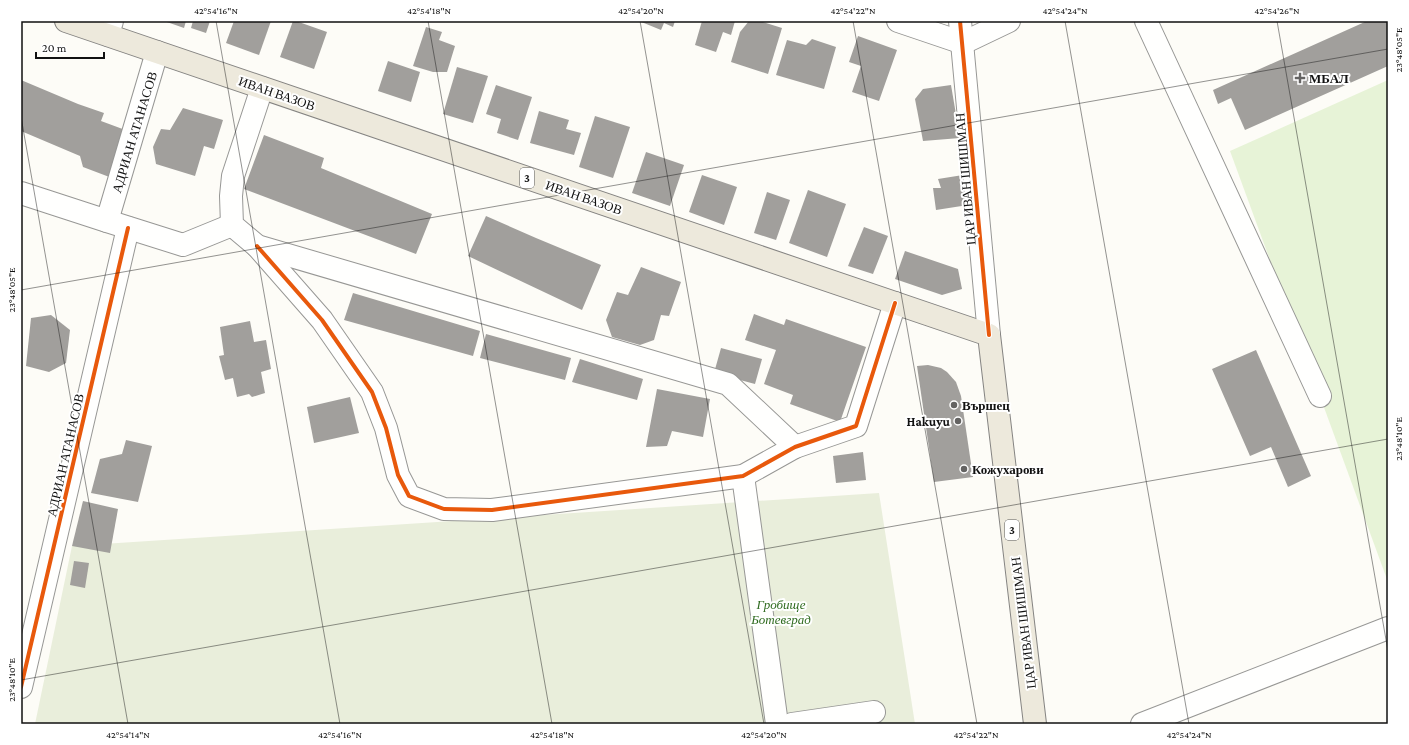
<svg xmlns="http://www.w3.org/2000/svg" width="1409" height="745" font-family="'Crimson Pro',serif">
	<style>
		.green { fill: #e7f3d7 }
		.cemetery { fill: #e9eedb }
		.building { fill: #a19f9c }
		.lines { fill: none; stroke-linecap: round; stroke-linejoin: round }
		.minor-casing { stroke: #979795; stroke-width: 24 }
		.major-casing { stroke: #858482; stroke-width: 24 }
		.minor { stroke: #fffffe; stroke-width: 22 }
		.major { stroke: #ede9dc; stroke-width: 22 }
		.cycleway-casing { stroke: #fff; stroke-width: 6 }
		.cycleway { stroke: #e8590c; stroke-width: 4 }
		.ticks { fill: none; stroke: #111; stroke-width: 1; stroke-opacity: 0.45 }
		.poi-dot { fill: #646362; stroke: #fff; stroke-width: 1.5 }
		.labels { text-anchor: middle; stroke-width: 4; stroke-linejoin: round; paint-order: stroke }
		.shield { fill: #fff; stroke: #585858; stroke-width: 1 }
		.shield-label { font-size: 12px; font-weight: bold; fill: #111 }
		.poi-label { font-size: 13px; font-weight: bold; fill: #111; stroke: #fff; text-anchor: start }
		.street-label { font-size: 13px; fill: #111; stroke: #fff }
		.park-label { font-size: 13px; font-style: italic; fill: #2f6b1f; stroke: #fff }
		.neatline { fill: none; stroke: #111; stroke-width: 1.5 }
		.ticks-label { font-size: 10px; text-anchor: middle; fill: #111 }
	</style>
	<rect width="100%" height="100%" fill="#fdfcf7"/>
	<polygon class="green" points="1388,80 1388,582 1230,151"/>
	<polygon class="cemetery" points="879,493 915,724 35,724 72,546"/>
	<g class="building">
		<polygon points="164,21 186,21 184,28"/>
		<polygon points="193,21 210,21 206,33 191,28"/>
		<polygon points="234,21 271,21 259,55 226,43"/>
		<polygon points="293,21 296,21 327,32 314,69 280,57"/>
		<polygon points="639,21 675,21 673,27 664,23 661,30"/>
		<polygon points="702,21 735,21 731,35 723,32 716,52 695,45"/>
		<polygon points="749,21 760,21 782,28 768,74 731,62 740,32"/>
		<polygon points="1367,21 1388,21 1388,66 1245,130 1231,98 1218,104 1213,90"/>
		<polygon points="426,27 442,32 439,40 455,46 447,72 433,72 413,66"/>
		<polygon points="858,36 897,50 879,101 852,92 861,66 849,62"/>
		<polygon points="812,39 836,47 824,89 776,75 787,40 806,45"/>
		<polygon points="388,61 420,72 411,102 378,91"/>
		<polygon points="457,67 488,76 473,123 443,114"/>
		<polygon points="21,80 78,104 104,113 101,121 128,131 112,178 83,167 80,156 21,131"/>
		<polygon points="496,85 532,97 518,140 497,133 501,119 486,114"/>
		<polygon points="951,85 960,138 923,141 915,99 923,89"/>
		<polygon points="183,108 223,120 214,149 204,146 195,176 156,164 153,147 161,129 170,130"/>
		<polygon points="539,111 569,120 566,129 581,133 574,155 530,143"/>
		<polygon points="595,116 630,127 613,178 579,167"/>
		<polygon points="264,135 324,158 321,168 432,214 416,254 244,189"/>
		<polygon points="646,152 684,165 670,206 632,193"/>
		<polygon points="702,175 737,187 724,225 689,212"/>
		<polygon points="963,175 968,205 936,210 933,188 941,188 938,179"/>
		<polygon points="808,190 846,204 827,257 789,243"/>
		<polygon points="767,192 790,200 776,240 754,233"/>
		<polygon points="486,216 536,238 601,265 582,310 468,256"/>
		<polygon points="864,227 888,236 873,274 848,266"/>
		<polygon points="905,251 958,269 962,289 942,295 895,279"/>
		<polygon points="641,267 681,282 669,316 661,315 654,340 640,345 612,337 606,320 617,292 628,295"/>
		<polygon points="353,293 480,331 473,356 344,320"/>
		<polygon points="754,314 784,325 786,319 866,347 840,422 790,404 793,395 764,384 776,350 745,340"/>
		<polygon points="51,315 70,330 66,363 49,372 26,366 31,318"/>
		<polygon points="250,321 254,342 266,340 271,369 261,372 265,393 252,397 249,394 237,397 233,378 225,380 219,356 224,355 220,327"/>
		<polygon points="486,334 571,358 565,380 480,358"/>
		<polygon points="721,348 762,359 755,384 714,373"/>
		<polygon points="1256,350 1311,476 1288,487 1271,447 1250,456 1212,369"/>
		<polygon points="580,359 643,379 637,400 572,382"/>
		<polygon points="928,365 941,368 947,372 956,382 961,396 973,477 934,482 917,366"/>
		<polygon points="657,389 710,399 703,437 672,431 667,446 646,447"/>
		<polygon points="350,397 359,433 314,443 307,407"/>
		<polygon points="126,440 152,446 138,502 91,493 100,459 122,454"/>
		<polygon points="863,452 866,480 836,483 833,456"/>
		<polygon points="83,501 118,509 110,553 72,546"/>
		<polygon points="74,561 89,563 85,588 70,585"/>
	</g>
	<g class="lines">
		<g class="minor-casing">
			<g id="minor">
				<polyline points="898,21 963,43 1009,21"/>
				<polyline points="960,21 989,335"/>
				<polyline points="1146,21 1320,396"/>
				<polyline points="108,35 112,21"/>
				<polyline points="262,88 233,176 231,196 232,225 257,246 728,384 795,447"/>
				<polyline points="21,193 107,221 183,245 232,225"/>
				<polyline points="107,221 157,52"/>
				<polyline points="257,246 322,320 372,392 386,428 398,475 409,496 444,509 492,510 743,476 795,447 856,426 895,303"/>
				<polyline points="743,476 777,724"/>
				<polyline points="21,687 128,228"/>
				<polyline points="792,724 874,712"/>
				<polyline points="1142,724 1388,628"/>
			</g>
		</g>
		<g class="major-casing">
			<polyline id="major" points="66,21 989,335 1035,724"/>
		</g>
		<use href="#minor" class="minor"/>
		<use href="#major" class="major"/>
		<g class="cycleway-casing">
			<g id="cycleway">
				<polyline points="960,21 989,335"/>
				<polyline points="257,246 322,320 372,392 386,428 398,475 409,496 444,509 492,510 743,476 795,447 856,426 895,303"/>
				<polyline points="21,687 128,228"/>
			</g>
		</g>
		<use href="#cycleway" class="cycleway"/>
	</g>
	<path class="ticks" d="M216,21L340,724M428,21L552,724M640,21L764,724M853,21L977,724M1065,21L1189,724M1277,21L1388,651M21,117L128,724M21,290L1388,49M21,680L1388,439"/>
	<g class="poi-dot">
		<path d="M1298 72h4v4h4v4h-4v4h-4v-4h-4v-4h4z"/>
		<circle cx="954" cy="405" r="4"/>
		<circle cx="958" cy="421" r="4"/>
		<circle cx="964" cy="469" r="4"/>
	</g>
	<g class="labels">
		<g class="shield">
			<rect x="520" y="168" width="14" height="20" rx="3"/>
			<rect x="1005" y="520" width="14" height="20" rx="3"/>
		</g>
		<g class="shield-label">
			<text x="527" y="182">3</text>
			<text x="1012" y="534">3</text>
		</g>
		<g class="poi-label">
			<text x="1309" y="83">МБАЛ</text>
			<text x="962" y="410">Вършец</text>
			<text x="950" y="426" text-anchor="end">Hakuyu</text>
			<text x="972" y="474">Кожухарови</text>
		</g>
		<g class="street-label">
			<text transform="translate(277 93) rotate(19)" y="5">ИВАН ВАЗОВ</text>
			<text transform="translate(134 132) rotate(-73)" y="5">АДРИАН АТАНАСОВ</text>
			<text transform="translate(965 179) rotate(-95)" y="5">ЦАР ИВАН ШИШМАН</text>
			<text transform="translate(584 197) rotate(19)" y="5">ИВАН ВАЗОВ</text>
			<text transform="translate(65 455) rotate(-77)" y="5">АДРИАН АТАНАСОВ</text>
			<text transform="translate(1023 623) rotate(-97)" y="5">ЦАР ИВАН ШИШМАН</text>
		</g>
		<g class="park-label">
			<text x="781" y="609">Гробище<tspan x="781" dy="15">Ботевград</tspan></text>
		</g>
	</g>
	<rect width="1409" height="745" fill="none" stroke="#ffffff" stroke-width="44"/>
	<path d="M36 52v6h68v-6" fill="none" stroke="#111111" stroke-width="2"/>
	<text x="42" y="52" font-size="12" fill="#111111" stroke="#ffffff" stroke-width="3" paint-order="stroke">20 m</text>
	<rect x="22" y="22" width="1365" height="701" class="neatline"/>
	<g class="ticks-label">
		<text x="216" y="14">42°54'16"N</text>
		<text x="429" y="14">42°54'18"N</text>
		<text x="641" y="14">42°54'20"N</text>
		<text x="853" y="14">42°54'22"N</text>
		<text x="1065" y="14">42°54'24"N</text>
		<text x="1277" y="14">42°54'26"N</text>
		<text transform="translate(1398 50) rotate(-90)" y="4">23°48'05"E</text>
		<text transform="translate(11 290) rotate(-90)" y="4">23°48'05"E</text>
		<text transform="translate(1398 439) rotate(-90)" y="4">23°48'10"E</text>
		<text transform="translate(11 680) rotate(-90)" y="4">23°48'10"E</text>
		<text x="128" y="738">42°54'14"N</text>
		<text x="340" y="738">42°54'16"N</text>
		<text x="552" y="738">42°54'18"N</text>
		<text x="764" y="738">42°54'20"N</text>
		<text x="976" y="738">42°54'22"N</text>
		<text x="1189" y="738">42°54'24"N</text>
	</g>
</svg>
